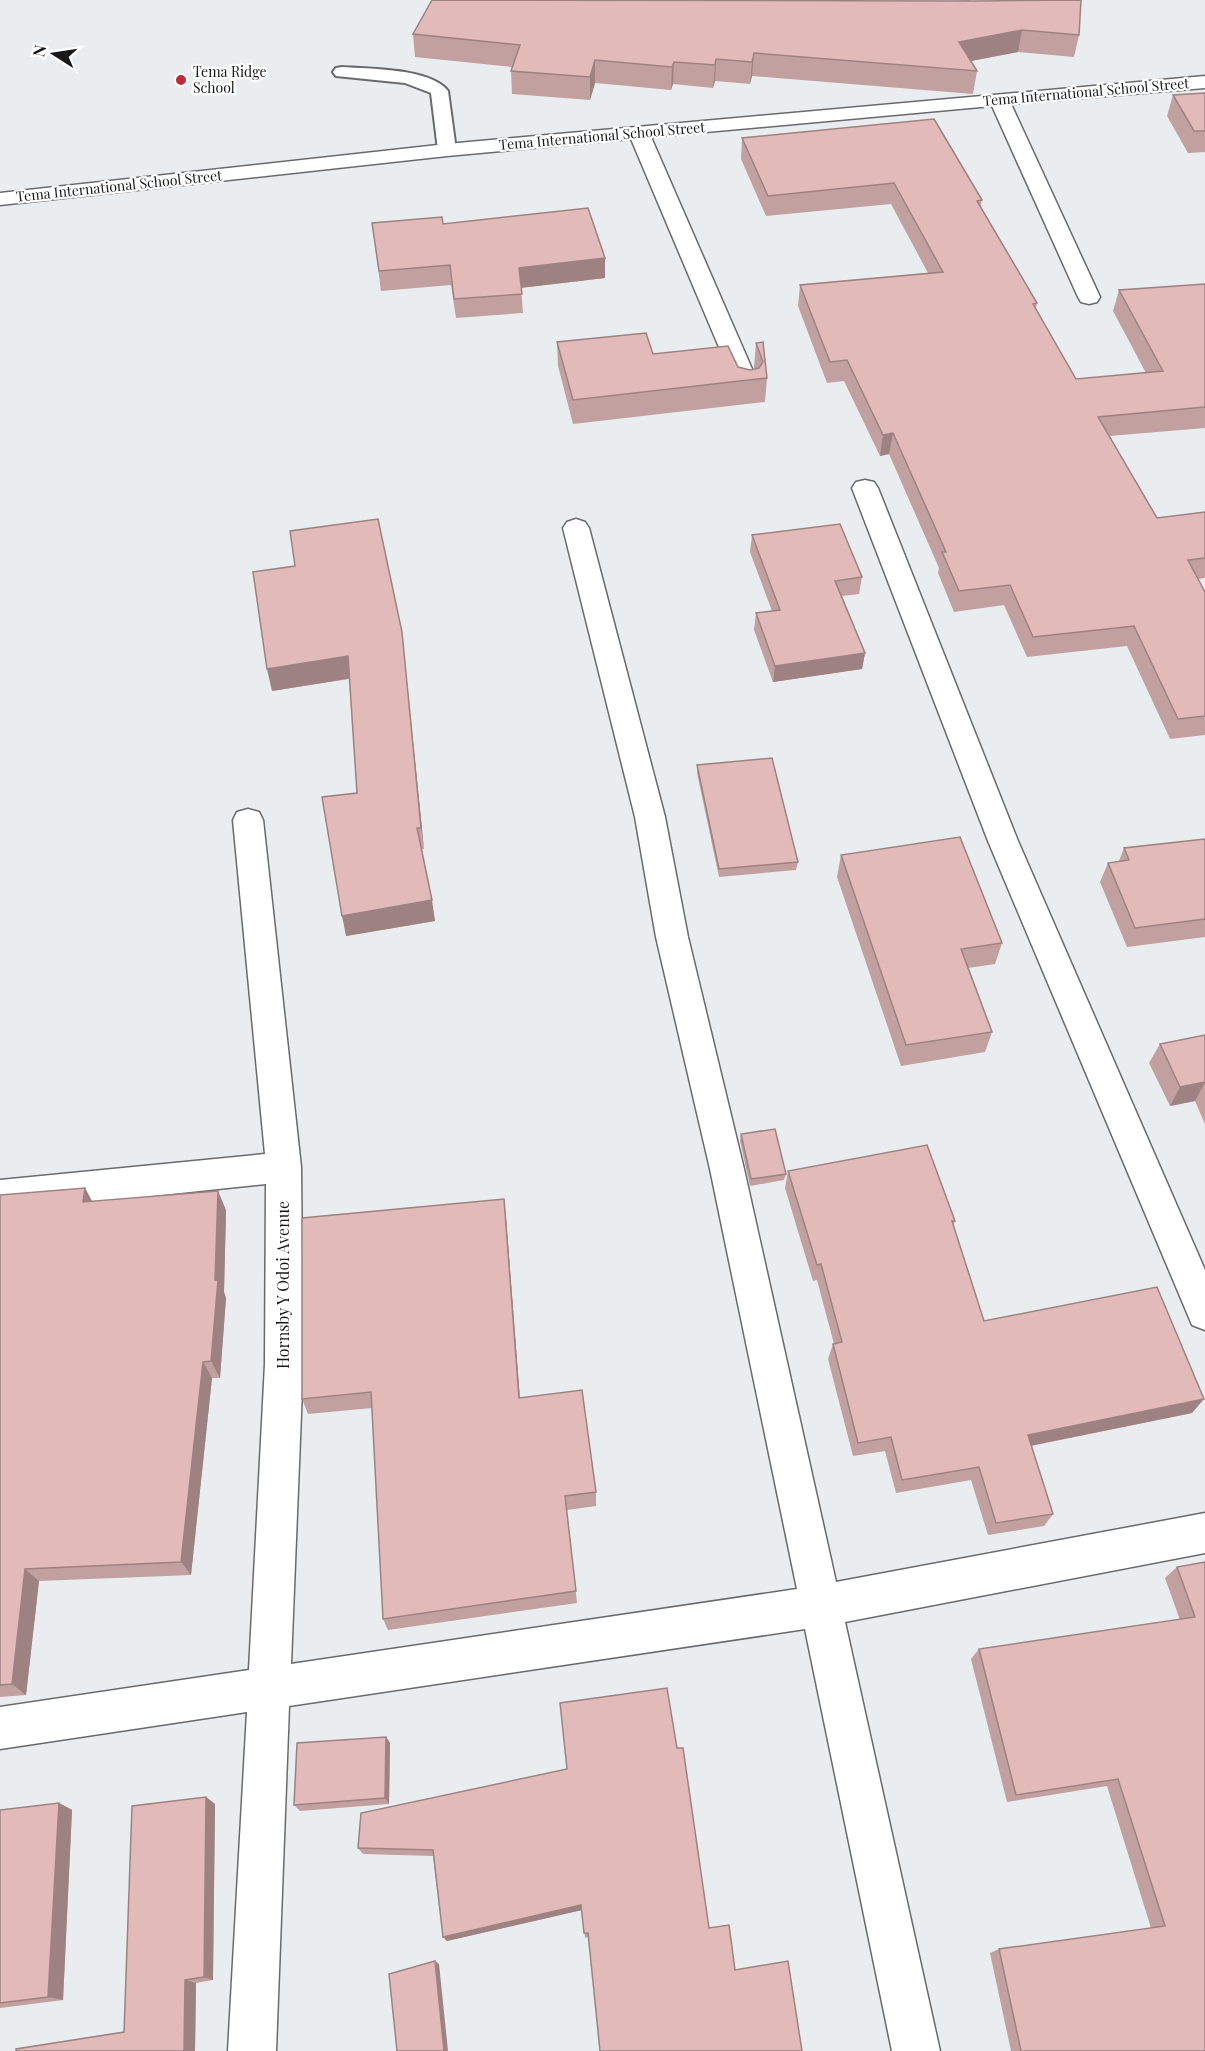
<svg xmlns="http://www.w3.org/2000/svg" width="1205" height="2051" font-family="'Playfair Display',serif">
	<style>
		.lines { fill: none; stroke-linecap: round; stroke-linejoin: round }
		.lane-casing { stroke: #686b6d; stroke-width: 4 }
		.street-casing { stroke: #686b6d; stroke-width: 3 }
		.lane { fill: #fff; fill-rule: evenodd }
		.street { fill: #fff; fill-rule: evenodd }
		.wall { fill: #c2a09f }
		.shaded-wall { fill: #9e8282 }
		.building { fill: #e1bab9; stroke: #9e8282; stroke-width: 1.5 }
		.poi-dot { fill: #bc2b3c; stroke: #fff; stroke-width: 2 }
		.labels { text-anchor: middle; stroke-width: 4.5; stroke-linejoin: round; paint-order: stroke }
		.far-poi-label { font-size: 14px; fill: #171718; stroke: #fff; text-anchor: start }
		.far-street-label { font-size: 14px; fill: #171718; stroke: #fff }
		.street-label { font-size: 16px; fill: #171718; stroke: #fff }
	</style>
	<rect width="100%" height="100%" fill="#eaedf0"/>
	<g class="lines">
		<g class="lane-casing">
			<path id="lane" d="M342,67C368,69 431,68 448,91L456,150L453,154H441L438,150L431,93L405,83L336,76L333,72L336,68Z"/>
		</g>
		<g class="street-casing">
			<g id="street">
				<polygon points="1205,76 1205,88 1011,104 1100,297 1097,302 1089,304 1081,302 1078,297 992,106 651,137 759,385 756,390 747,392 738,390 735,385 631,139 447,156 0,205 0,193 447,144"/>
				<polygon points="865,480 874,482 878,488 1018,841 1205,1270 1205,1330 1192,1325 1187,1313 988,841 852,488 856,482"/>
				<polygon points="576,519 585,522 589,528 665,817 688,937 744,1169 836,1582 1205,1513 1205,1553 845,1622 940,2051 892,2051 805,1629 289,1706 276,2051 228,2051 247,1712 0,1749 0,1707 249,1670 265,1364 266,1184 0,1212 0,1180 265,1154 233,820 237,812 248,809 259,812 263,820 301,1167 303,1364 291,1664 797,1589 710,1169 656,937 635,817 563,528 567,522"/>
			</g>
		</g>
		<use href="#lane" class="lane"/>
		<use href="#street" class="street"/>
	</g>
	<g class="wall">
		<polygon points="968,0 1079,35 1074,57 1018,52 971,61 977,71 973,94 752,76 750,84 715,81 713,88 673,84 671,90 595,83 590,100 512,94 511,71 512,67 415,57 413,34"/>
		<polygon points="1205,93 1205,152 1188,153 1167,116 1173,95"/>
		<polygon points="742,138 982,200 980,207 1037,303 1036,308 1076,379 1146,373 1113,311 1119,290 1205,284 1205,428 1109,436 1157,518 1205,512 1205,578 1198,579 1205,592 1205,735 1170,739 1127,646 1027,657 1004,605 954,612 938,573 939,568 889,454 880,456 844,381 827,383 798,306 800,285 928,273 891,204 766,216 741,159"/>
		<polygon points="372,223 443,224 605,258 605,278 521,288 523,313 456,318 451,285 381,291"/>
		<polygon points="557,342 653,354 738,367 750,370 754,369 754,367 756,343 763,342 767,378 765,402 573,424 558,366"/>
		<polygon points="752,535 862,577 859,594 842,596 865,653 862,669 773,682 754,630 756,613 772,611 750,552"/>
		<polygon points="402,632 424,849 422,849 435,921 346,936 357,793 349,679 272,691"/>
		<polygon points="697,765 798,862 796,870 719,877 697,773"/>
		<polygon points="1205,839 1205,937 1127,947 1100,882 1108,863 1119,861 1124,848"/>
		<polygon points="841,855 1002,943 995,964 968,968 992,1032 985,1052 901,1066 837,877"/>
		<polygon points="1205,1035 1205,1124 1195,1101 1170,1106 1149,1063 1160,1044"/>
		<polygon points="741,1134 786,1174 784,1180 750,1186 740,1141"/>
		<polygon points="788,1171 955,1221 953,1225 984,1321 1192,1413 1031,1446 1053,1514 1044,1526 988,1535 971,1480 896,1493 885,1451 853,1456 828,1359 833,1344 834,1344 817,1280 813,1281 785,1188"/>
		<polygon points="85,1188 92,1201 226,1210 224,1292 226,1298 220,1378 212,1378 191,1575 39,1581 26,1695 0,1697 0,1195"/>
		<polygon points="506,1218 520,1398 596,1492 596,1506 567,1510 577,1603 388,1630 383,1619 372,1408 308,1414 302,1399"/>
		<polygon points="1205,1562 1205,2051 1011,2051 990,1953 999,1949 1151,1928 1107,1786 1007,1802 971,1659 979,1649 1180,1620 1165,1578 1177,1567"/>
		<polygon points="386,1737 390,1743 389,1804 300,1811 294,1805"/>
		<polygon points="677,1748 709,1928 735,1970 802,2051 588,1937 585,1938 582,1910 447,1941 443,1937 433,1856 363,1854 358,1848"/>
		<polygon points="206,1797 215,1804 213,1980 196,1983 195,2051 16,2051 124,2032"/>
		<polygon points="59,1803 72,1810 63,2000 0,2008 0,1810"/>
	</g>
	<g class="shaded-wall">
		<polygon points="1022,30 1018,52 955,64 959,42"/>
		<polygon points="754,53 752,76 750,84 752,62"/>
		<polygon points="716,59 715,81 713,88 715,65"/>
		<polygon points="595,60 595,83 590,100 590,77"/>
		<polygon points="674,62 673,84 671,90 672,67"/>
		<polygon points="605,258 605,278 519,288 519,268"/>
		<polygon points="893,433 889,454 880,456 883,435"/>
		<polygon points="402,632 404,654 424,849 421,828"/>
		<polygon points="865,653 862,669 773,682 775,666"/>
		<polygon points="348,656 352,678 272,691 267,669"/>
		<polygon points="432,900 435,921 346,936 342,916"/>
		<polygon points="1205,1082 1195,1101 1170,1106 1180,1087"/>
		<polygon points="85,1188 95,1207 83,1202"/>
		<polygon points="218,1191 226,1210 224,1292 226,1298 220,1378 211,1361 215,1280"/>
		<polygon points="504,1199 506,1218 521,1414 519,1398"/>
		<polygon points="203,1362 212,1378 191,1575 181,1562"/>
		<polygon points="1204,1399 1192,1413 1019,1448 1028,1435"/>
		<polygon points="25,1569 39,1581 26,1695 12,1684"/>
		<polygon points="386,1737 390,1743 389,1804 385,1798"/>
		<polygon points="206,1797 215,1804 213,1980 204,1977"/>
		<polygon points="59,1803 72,1810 63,2000 48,1997"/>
		<polygon points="581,1905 582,1910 447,1941 443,1937"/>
		<polygon points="435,1961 439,1964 448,2051 444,2051"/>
		<polygon points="185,1980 196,1983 195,2051 184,2051"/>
	</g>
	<g class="building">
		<polygon points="432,0 975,1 1081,0 1079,35 1022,30 959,42 977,71 754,53 752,62 716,59 715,65 674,62 672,67 595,60 590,77 511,71 520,45 413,34"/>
		<polygon points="1205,93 1205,131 1194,131 1173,95"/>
		<polygon points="934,119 982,200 977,201 1037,303 1033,304 1076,379 1163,371 1119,290 1205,284 1205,407 1098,417 1157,518 1205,512 1205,558 1188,560 1205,592 1205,716 1178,719 1134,626 1033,637 1010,585 959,591 942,552 946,552 893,433 883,435 847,360 830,362 800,285 943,272 894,183 768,196 742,138"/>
		<polygon points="588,208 605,258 519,268 522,294 454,299 450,265 379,271 372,223 442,217 443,224"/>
		<polygon points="646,333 653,354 728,346 738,367 750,370 759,368 763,362 756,343 763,342 767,378 573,400 557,342"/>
		<polygon points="378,519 402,632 421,828 417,828 432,900 342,916 322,797 357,793 348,656 267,669 253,572 295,566 290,531"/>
		<polygon points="840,524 862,577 835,581 865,653 775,666 756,613 780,610 752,535"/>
		<polygon points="772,758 798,862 719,869 697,765"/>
		<polygon points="960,837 1002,943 961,949 992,1032 906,1045 841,855"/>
		<polygon points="1205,839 1205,919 1135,928 1108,863 1129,860 1124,848"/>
		<polygon points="1205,1035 1205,1082 1180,1087 1160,1044"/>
		<polygon points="775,1129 786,1174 751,1179 741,1134"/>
		<polygon points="927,1145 955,1221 952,1221 984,1321 1157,1287 1204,1399 1028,1435 1053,1514 996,1523 979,1467 902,1480 891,1437 858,1443 833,1344 842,1342 821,1264 817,1265 788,1171"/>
		<polygon points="85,1188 83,1202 218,1191 215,1280 218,1280 211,1361 203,1362 181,1562 25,1569 12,1684 0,1685 0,1195"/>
		<polygon points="504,1199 519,1398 582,1390 596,1492 565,1496 576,1591 383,1619 371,1392 302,1399 302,1218"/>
		<polygon points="1205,1562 1205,2051 1021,2051 999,1949 1165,1926 1118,1779 1016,1795 979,1649 1195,1617 1177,1567"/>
		<polygon points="667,1688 677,1748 683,1748 709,1928 729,1925 735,1970 788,1961 802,2051 600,2051 588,1933 584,1933 581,1905 443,1937 433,1850 358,1848 361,1813 567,1769 560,1703"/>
		<polygon points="386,1737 385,1798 294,1805 297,1743"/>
		<polygon points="206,1797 204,1977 185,1980 184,2051 16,2051 16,2049 124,2032 132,1806"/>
		<polygon points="59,1803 48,1997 0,2003 0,1810"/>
		<polygon points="435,1961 444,2051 397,2051 389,1974"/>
	</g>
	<circle class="poi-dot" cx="181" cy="80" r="6"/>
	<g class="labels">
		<g class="far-poi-label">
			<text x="193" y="77">Tema Ridge<tspan x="193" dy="16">School</tspan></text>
		</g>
		<g class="far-street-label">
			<text transform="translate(1086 92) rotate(-5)" y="5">Tema International School Street</text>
			<text transform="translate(602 136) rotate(-5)" y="5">Tema International School Street</text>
			<text transform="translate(119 186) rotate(-6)" y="5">Tema International School Street</text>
		</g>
		<g class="street-label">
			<text transform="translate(283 1285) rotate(-90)" y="6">Hornsby Y Odoi Avenue</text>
		</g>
	</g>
	<g transform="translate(54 54) rotate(282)" stroke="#ffffff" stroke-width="4.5" paint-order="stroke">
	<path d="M0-4.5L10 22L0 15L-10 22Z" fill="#171718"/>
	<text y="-9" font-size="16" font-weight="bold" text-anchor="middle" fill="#171718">N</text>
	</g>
</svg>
